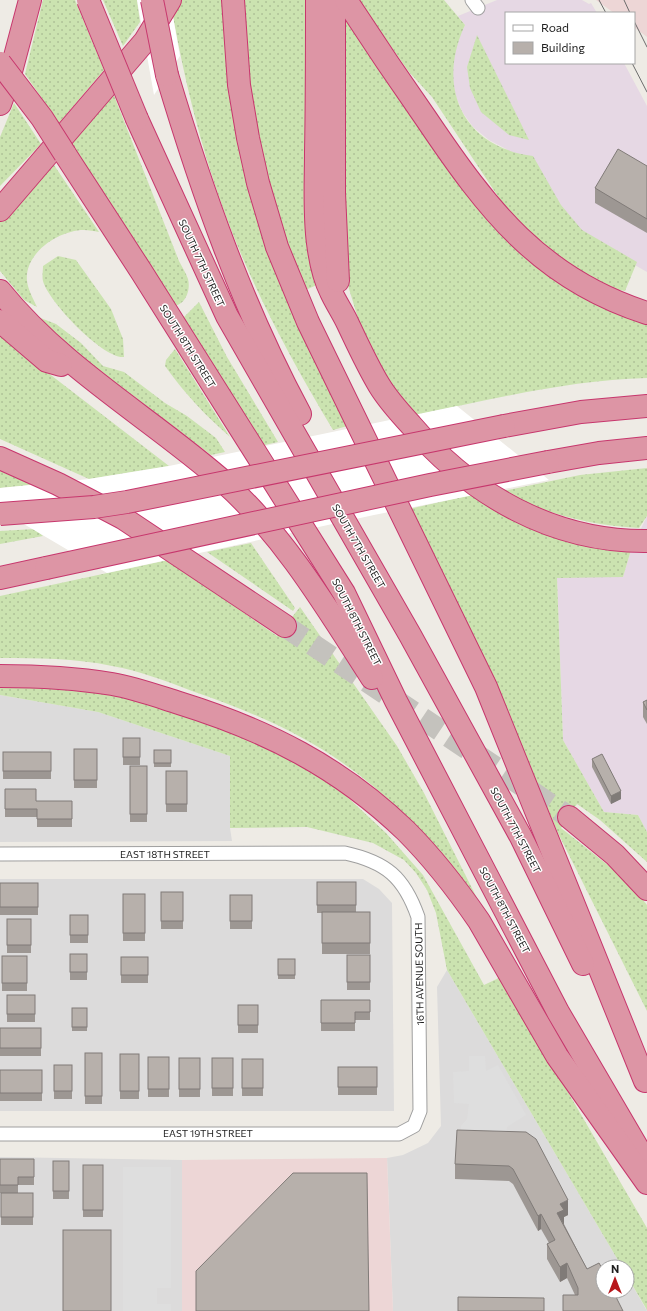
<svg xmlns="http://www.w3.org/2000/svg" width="647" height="1311" font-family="Commissioner,sans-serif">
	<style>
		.residential { fill: #dcdbdb }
		.commercial { fill: #edd6d6 }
		.industrial { fill: #e6d8e4 }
		.grass { fill: url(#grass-dots) }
		.parking { fill: #dedede }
		.pier { fill: #fff }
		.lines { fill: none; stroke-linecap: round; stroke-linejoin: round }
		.motorway-tunnel { stroke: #c4c2bd; stroke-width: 22; stroke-dasharray: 22 11; stroke-linecap: butt }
		.minor-casing { stroke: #9f9f9f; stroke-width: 15 }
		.motorway-casing { stroke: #c7376d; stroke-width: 24 }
		.minor { stroke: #fff; stroke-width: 13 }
		.motorway { stroke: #dd95a5; stroke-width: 22 }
		.tram { stroke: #6c6c6c; stroke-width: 1 }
		.motorway-bridge-casing { stroke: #c7376d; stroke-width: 24; stroke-linecap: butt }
		.motorway-bridge { stroke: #dd95a5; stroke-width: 22 }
		.wall { fill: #9d9793 }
		.shaded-wall { fill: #807b78 }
		.building { fill: #b7b0ab; stroke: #807b78 }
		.labels { text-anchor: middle; stroke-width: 3; stroke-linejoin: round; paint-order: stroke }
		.street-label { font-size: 10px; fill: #1e1e1e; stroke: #fff }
	</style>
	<defs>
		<pattern id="grass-dots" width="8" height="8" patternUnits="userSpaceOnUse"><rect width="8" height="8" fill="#cbe3b0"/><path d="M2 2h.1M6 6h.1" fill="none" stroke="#aec297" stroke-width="1.8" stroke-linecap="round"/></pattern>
	</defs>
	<rect width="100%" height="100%" fill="#eeebe5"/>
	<g class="residential">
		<polygon points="0,695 98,712 230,756 230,828 232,841 0,842"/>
		<polygon points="0,879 363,879 379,889 392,903 394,1111 0,1111"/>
		<polygon points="447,970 622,1267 603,1267 603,1291 627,1291 627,1276 647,1311 393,1311 387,1158 403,1155 428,1143 441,1126 437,987"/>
		<polygon points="0,1157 182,1160 182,1311 0,1311"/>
	</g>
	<g class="commercial">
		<polygon points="596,0 647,0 647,37 634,27 634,13 614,13"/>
		<polygon points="387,1158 393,1311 182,1311 182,1160"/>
	</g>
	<g class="industrial">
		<polygon points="497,0 582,0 589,4 591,3 597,13 506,13 506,63 624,63 647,106 647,272 577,232 506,149 489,140 473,127 463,113 456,97 452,80 454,58 457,42 465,25 458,16"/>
		<polygon points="647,516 647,832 638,815 604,812 563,740 557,577 623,577 631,550"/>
	</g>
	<g class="grass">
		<polygon points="43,0 75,0 104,70 59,123 25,74"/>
		<polygon points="103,0 137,0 140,22 123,46"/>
		<path d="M178,0H227L234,103L351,425L333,430C291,360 251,286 223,208C200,144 184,78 172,11Z"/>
		<polygon points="241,0 307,0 319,284 301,292 253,129"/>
		<path d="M358,0H444L465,25C436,87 462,147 533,156L561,205L582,230L637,262L625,291L608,288L547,250L511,216L432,97L409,72Z"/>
		<path d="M342,12C367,50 393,87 418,125C455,179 491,236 546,274C576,295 613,307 647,321V378C568,380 489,400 411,416L368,351L346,279Z"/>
		<polygon points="477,35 529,140 509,135 481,112 470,88 467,67"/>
		<path d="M113,93L179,261C182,267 186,273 188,279C191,291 185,306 172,306L70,141Z"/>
		<polygon points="14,103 41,144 0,186 0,137"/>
		<path d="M52,162L99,232C94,231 89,230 84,230C59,230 24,253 27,281C28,290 33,298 37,307L24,300L0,271V222Z"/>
		<path d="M58,256L76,260L111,309L123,339L124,357C103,359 48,301 43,281C42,277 43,270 43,266Z"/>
		<polygon points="199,302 227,357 278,442 260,446 182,319"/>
		<polygon points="38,317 56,324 81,343 103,366 124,372 165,403 187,416 216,438 225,452 211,455 78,354"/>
		<polygon points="0,334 30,359 169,466 89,479 0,439"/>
		<path d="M175,349L230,437C203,413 187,396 165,366L166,360Z"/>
		<path d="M647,468V516L639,528C591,525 546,515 503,491L580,475Z"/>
		<polygon points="0,471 32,485 0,488"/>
		<polygon points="471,495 502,514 631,550 623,577 557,578 563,740 604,812 638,815 647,832 647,862 600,820 577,804 561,828 628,881 647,905 647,1011 558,833 517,737 409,509"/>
		<polygon points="35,529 43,536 0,544 0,531"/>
		<polygon points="251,543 295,608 293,611 207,552"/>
		<path d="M168,560L277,636L300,607L397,746L424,793L479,902C445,863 413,820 373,786C318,740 259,714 192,691C166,681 140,671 112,666C75,658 37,658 0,658V596Z"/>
		<polygon points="0,686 75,690 112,695 159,706 262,744 315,773 343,793 386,833 423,875 484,985 501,977 647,1228 647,1310 627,1276 627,1267 622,1267 447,970 436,913 427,890 416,873 404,860 373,843 307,827 230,828 230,756 98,712 0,695"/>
	</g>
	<g class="parking">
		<polygon points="469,1056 485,1056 486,1071 498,1065 526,1115 507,1127 506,1141 461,1141 461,1126 467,1119 469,1104 454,1103 453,1072 469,1071"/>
		<polygon points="123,1167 171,1167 171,1288 157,1288 157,1304 171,1304 171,1311 123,1311"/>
	</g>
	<g class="pier">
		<polygon points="137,0 170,0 180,56 154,95"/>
		<polygon points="457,406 549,480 374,515 107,573 0,510 0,488 89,479 169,466"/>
	</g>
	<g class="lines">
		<polyline class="motorway-tunnel" points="285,626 569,817"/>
		<g class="minor-casing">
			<g id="minor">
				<polyline points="472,0 478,8"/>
				<path d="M0,854L345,853C386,862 404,877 418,917L420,1111L414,1126L399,1134H0"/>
			</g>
		</g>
		<g class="motorway-casing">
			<g id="motorway">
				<polyline points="233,0 239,85 248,138 258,183 277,247 308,322 486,687 645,1081"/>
				<path d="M317,0C317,51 317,102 316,152C316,182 314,213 318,243C320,259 324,278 331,292C336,303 343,313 348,324C358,345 367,365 379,385C388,400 399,412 411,425C471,495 553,542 647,541"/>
				<polyline points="334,0 334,193 338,281"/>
				<path d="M346,0C372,40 399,80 427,120C487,209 540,279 647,313"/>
				<path d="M167,75C202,192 242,306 300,414"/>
				<polyline points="0,104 9,79 30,0"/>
				<polyline points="137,119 227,316 410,635 521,837 583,964"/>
				<polyline points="65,154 141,271 344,593 396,701 558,1012 647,1164"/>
				<polyline points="0,210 145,41 170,0"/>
				<path d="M0,291C63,369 151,418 225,483C286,538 328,610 372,678"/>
				<polyline points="0,321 47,361 61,365"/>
				<polyline points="504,426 581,412 647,406"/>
				<polyline points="0,458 58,484 123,518 285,626"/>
				<polyline points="548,462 599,453 647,448"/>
				<polyline points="0,578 46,568"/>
				<path d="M0,676C37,676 75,678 112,684C135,688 157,696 179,703C266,730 340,767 406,831C433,858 457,889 479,921L557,1056L647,1183"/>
				<polyline points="569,817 615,855 647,889"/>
			</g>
		</g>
		<use href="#minor" class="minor"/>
		<use href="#motorway" class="motorway"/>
		<g class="tram">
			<polyline points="599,0 606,13"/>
			<polyline points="624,0 630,13"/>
			<polyline points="634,21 647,47"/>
			<polyline points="632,63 647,92"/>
		</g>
		<g class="motorway-bridge-casing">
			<g id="motorway-bridge">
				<polyline points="88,0 137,119"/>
				<polyline points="152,0 167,75"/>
				<polyline points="0,63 42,118 65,154"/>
				<polyline points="0,514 94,507 127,502 504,426"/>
				<polyline points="46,568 430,485 548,462"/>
			</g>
		</g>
		<use href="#motorway-bridge" class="motorway-bridge"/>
	</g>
	<g class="wall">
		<polygon points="647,166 647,233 595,203 595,188"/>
		<polygon points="647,700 647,724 643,717 643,702"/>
		<rect x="123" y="738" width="17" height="27"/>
		<rect x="74" y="749" width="23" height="39"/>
		<rect x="154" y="750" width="17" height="17"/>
		<rect x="3" y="752" width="48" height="27"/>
		<polygon points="592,759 621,799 611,804 592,767"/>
		<rect x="130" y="766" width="17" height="56"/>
		<rect x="166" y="771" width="21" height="41"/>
		<polygon points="5,789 36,801 72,801 72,827 37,827 37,817 5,817"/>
		<polygon points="317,882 356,882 356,912 370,912 370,954 322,954 322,913 317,913"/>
		<rect x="0" y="883" width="38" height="32"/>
		<rect x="161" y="892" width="22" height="37"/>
		<rect x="123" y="894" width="22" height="47"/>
		<rect x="230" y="895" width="22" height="34"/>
		<rect x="70" y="915" width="18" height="28"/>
		<rect x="7" y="919" width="24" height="34"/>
		<rect x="70" y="954" width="17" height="26"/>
		<rect x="347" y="955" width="23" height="35"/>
		<rect x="2" y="956" width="25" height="35"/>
		<rect x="121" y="957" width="27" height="26"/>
		<rect x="278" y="959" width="17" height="20"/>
		<rect x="7" y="995" width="28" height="27"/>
		<polygon points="321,1000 370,1000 370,1020 355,1020 355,1031 321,1031"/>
		<rect x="238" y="1005" width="20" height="28"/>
		<rect x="72" y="1008" width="15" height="23"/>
		<rect x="0" y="1028" width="41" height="28"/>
		<rect x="85" y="1053" width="17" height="51"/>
		<rect x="120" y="1054" width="19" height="45"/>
		<rect x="148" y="1057" width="21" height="40"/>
		<rect x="179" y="1058" width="21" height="39"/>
		<rect x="212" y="1058" width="21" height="38"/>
		<rect x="242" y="1059" width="21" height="37"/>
		<rect x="54" y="1065" width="18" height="34"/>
		<rect x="338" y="1067" width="39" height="28"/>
		<rect x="0" y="1070" width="42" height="31"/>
		<polygon points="526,1132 568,1215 564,1217 564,1224 587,1269 603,1291 623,1311 575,1295 567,1278 560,1282 547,1259 547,1244 549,1243 541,1229 538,1231 513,1184 509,1181 455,1179 455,1164"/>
		<polygon points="0,1159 34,1159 34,1185 18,1185 18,1193 0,1193"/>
		<rect x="53" y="1161" width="16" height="38"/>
		<rect x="83" y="1165" width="20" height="52"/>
		<rect x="1" y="1193" width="32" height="32"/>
	</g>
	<g class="shaded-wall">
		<polygon points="621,791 621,799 611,804 611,796"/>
		<polygon points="568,1200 568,1215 564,1217 564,1225 557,1213 560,1204"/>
		<polygon points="541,1214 541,1229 538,1231 538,1216"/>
		<polygon points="567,1263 567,1278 560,1282 560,1267"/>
	</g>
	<g class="building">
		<polygon points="618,149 647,166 647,219 595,188"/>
		<polygon points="647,700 647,710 643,702"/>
		<rect x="123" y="738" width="17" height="19"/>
		<rect x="74" y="749" width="23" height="31"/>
		<rect x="154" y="750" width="17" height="13"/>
		<rect x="3" y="752" width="48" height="19"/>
		<polygon points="602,754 621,791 611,796 592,759"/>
		<rect x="130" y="766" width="17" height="48"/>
		<rect x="166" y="771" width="21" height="33"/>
		<polygon points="5,789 36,789 36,801 72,801 72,819 37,819 37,809 5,809"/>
		<rect x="317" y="882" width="39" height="23"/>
		<rect x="0" y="883" width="38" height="24"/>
		<rect x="161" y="892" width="22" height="29"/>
		<rect x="123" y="894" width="22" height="39"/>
		<rect x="230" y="895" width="22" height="26"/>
		<rect x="322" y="912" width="48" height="31"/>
		<rect x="70" y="915" width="18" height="20"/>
		<rect x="7" y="919" width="24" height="26"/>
		<rect x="70" y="954" width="17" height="18"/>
		<rect x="347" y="955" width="23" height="27"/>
		<rect x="2" y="956" width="25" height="27"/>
		<rect x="121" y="957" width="27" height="18"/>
		<rect x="278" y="959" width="17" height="16"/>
		<rect x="7" y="995" width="28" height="19"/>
		<polygon points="321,1000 370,1000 370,1012 355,1012 355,1023 321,1023"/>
		<rect x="238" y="1005" width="20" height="20"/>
		<rect x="72" y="1008" width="15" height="19"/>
		<rect x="0" y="1028" width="41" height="20"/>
		<rect x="85" y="1053" width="17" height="43"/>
		<rect x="120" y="1054" width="19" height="37"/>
		<rect x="148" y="1057" width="21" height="32"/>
		<rect x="179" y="1058" width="21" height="31"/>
		<rect x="212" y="1058" width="21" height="30"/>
		<rect x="242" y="1059" width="21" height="29"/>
		<rect x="54" y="1065" width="18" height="26"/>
		<rect x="338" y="1067" width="39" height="20"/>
		<rect x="0" y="1070" width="42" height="23"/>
		<polygon points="457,1130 526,1132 536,1139 568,1200 560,1204 564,1210 557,1213 587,1269 599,1263 603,1270 603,1271 602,1271 603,1273 603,1291 613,1291 623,1311 563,1311 563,1295 578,1295 578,1288 567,1263 560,1267 547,1244 555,1240 541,1214 538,1216 513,1169 509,1166 455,1164"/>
		<polygon points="0,1159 34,1159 34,1177 18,1177 18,1185 0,1185"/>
		<rect x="53" y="1161" width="16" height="30"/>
		<rect x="83" y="1165" width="20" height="45"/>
		<polygon points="293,1173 367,1173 369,1311 196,1311 196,1271"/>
		<rect x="1" y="1193" width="32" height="24"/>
		<rect x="63" y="1230" width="48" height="81"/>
		<polygon points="458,1297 544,1298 544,1311 458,1311"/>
	</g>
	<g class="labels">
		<g class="street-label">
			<text transform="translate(202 263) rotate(65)" y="4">SOUTH 7TH STREET</text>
			<text transform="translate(188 346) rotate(58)" y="4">SOUTH 8TH STREET</text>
			<text transform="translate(359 546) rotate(60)" y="4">SOUTH 7TH STREET</text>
			<text transform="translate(357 622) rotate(63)" y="4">SOUTH 8TH STREET</text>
			<text transform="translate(516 830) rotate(62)" y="4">SOUTH 7TH STREET</text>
			<text x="165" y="858">EAST 18TH STREET</text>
			<text transform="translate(505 910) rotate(62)" y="4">SOUTH 8TH STREET</text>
			<text transform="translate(419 974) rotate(-91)" y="4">16TH AVENUE SOUTH</text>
			<text x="208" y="1137">EAST 19TH STREET</text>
		</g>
	</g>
	<rect x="505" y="12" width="130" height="52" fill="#ffffff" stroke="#a5a5a5"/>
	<rect x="513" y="25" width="20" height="6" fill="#ffffff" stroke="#a5a5a5"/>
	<text x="541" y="32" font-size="12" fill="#1e1e1e">Road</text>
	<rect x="513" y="42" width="20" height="12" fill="#b7b0ab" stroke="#a5a5a5"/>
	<text x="541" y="52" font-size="12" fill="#1e1e1e">Building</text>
	<g transform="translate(615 1279)"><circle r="19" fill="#ffffff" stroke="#a5a5a5"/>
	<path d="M0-3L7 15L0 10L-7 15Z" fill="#b7161b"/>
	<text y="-6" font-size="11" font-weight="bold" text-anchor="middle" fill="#1e1e1e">N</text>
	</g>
</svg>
